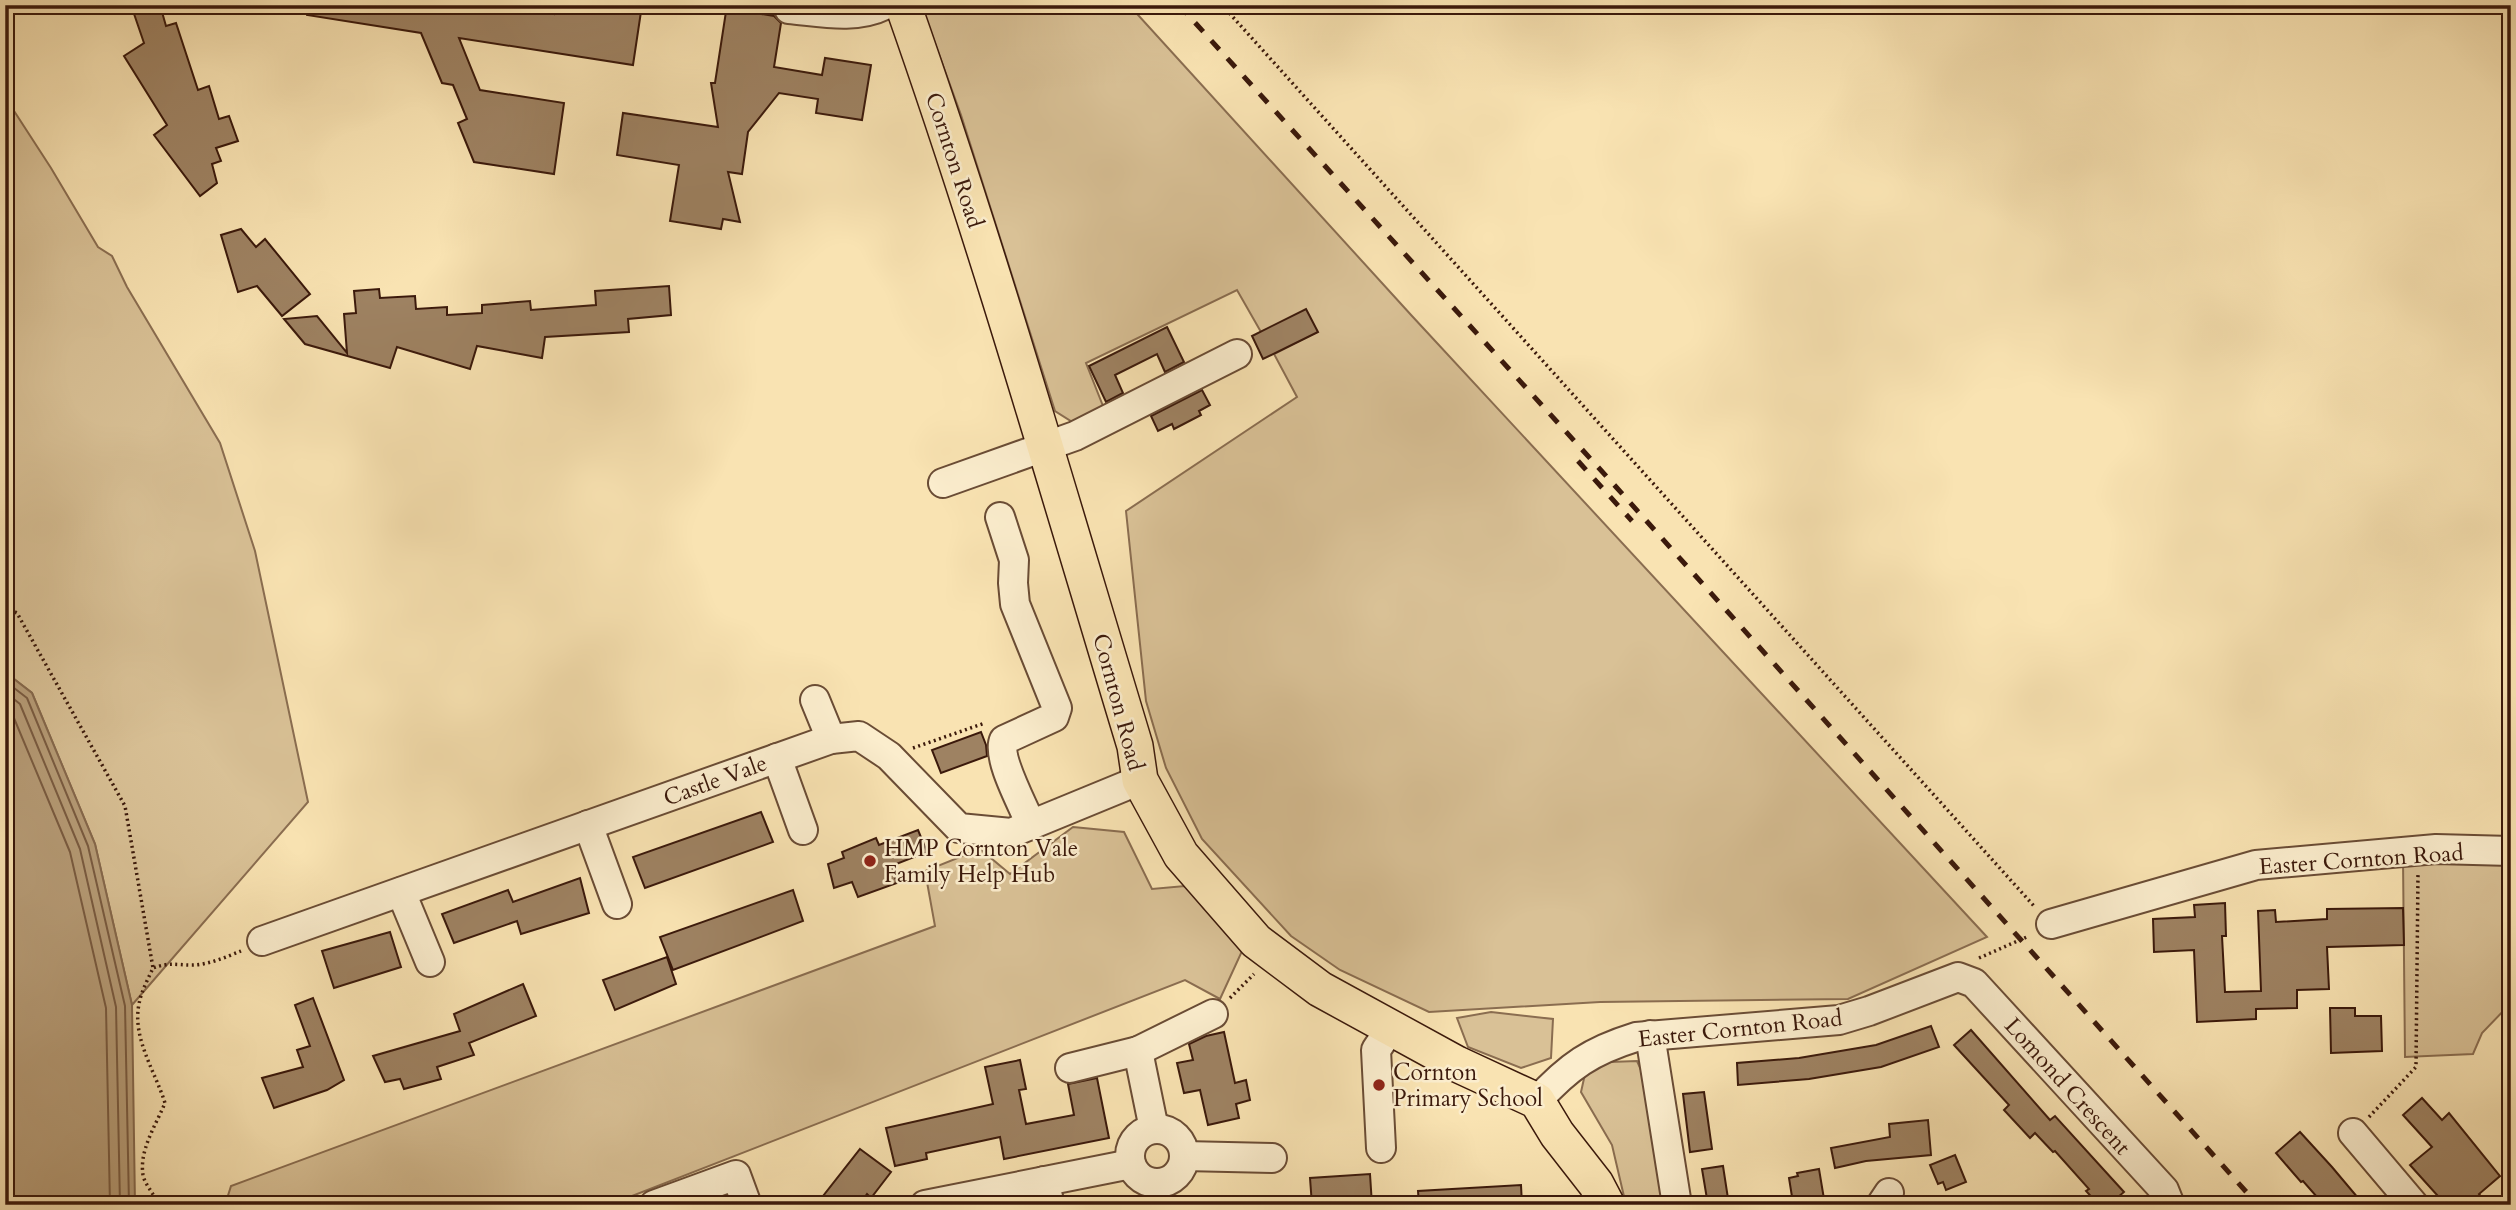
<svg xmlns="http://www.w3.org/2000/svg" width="2516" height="1210" font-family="Cardo,serif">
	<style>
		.green { fill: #d9c196; stroke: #8a6d50; stroke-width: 2 }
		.water { fill: #b89e79; stroke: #86694d; stroke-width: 2 }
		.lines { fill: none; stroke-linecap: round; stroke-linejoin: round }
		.shore { stroke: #7a5c42; stroke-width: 2 }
		.building { fill: #9e8262; stroke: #3b190b; stroke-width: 2 }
		.minor-casing { stroke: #6a4c35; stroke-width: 32 }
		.major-casing { stroke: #3b190b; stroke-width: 38 }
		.path { stroke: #3b190b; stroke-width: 3.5; stroke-dasharray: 2 3.5; stroke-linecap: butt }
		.minor { stroke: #fbedcd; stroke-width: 28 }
		.major { stroke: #f9e3b2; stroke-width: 35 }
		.rail { stroke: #3b190b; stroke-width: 5; stroke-dasharray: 12 12; stroke-linecap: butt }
		.poi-dot { fill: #8f2418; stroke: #fbedcd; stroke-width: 2.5 }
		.labels { text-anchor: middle; stroke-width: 5; stroke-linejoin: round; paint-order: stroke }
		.street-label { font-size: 23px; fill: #3b190b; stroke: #fbedcd }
		.poi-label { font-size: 23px; fill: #3b190b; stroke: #fbedcd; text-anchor: start }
	</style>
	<rect width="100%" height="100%" fill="#f9e3b2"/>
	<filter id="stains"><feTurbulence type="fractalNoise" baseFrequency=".00286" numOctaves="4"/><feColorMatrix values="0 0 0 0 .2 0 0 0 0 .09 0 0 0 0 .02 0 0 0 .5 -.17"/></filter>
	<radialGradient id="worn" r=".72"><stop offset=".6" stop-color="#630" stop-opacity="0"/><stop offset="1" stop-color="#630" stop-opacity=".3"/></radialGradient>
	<g class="green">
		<polygon points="921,5 1129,5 1412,316 1987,937 1848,999 1600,1002 1429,1012 1340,970 1291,936 1202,839 1166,768 1146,701 1126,511 1297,397 1274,354 1317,332 1261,332 1237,290 1086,363 1103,406 1074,423 1055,411 961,115"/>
		<polygon points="5,97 51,168 98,247 112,256 127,287 220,443 255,551 308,802 132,1005 95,844 32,693 5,672"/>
		<polygon points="1073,827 1124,832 1152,889 1185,886 1243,949 1220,999 1185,980 609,1205 225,1205 231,1186 935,926 925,871 980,849 1010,874"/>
		<polygon points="2511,854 2511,1003 2482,1033 2473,1054 2405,1057 2403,859"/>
		<polygon points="1491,1012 1553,1019 1551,1058 1521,1068 1468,1047 1457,1018"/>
		<polygon points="1637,1061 1650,1090 1672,1197 1626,1205 1612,1145 1581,1092 1585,1074 1610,1062"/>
	</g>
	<polygon class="water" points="5,672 32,693 95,844 132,1005 135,1205 5,1205"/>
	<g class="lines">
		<g class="shore">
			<polyline points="5,681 27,698 88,846 125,1006 129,1205"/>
			<polyline points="5,692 20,704 80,849 116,1007 120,1205"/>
			<polyline points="5,705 11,711 70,852 106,1008 110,1205"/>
		</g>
	</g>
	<g class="building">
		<polygon points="131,5 160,5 166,26 176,23 198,90 209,86 219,119 229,116 238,141 216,148 221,161 212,164 217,183 200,196 154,135 167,125 124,56 144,43"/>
		<polygon points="307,5 511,5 554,14 555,5 642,5 633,65 459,38 480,90 564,103 554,174 474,162 458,123 467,119 453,85 442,83 421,33 307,15"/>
		<polygon points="727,5 756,5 755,13 774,16 781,23 774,67 822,75 825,58 871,65 862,120 816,113 818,99 779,93 748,132 742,174 728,172 740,222 723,219 721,229 670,221 679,165 617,155 623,113 718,127 711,83 715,83"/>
		<polygon points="241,229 256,247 265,239 310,294 282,316 257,286 238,292 221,235"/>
		<polygon points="669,286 671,315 628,319 629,332 545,337 542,358 477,346 470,369 397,347 390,368 305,344 284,319 317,316 347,353 344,314 356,313 354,291 379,289 380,298 415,296 416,309 447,307 447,315 482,313 482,305 530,301 531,310 596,305 595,291"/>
		<polygon points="1306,309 1318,332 1263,359 1252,336"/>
		<polygon points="1167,327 1184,362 1165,372 1157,354 1115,375 1123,393 1106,402 1089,366"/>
		<polygon points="1202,390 1210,405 1199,411 1201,415 1174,429 1172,424 1158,431 1151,416"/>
		<polygon points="981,732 986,745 987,756 941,773 932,750"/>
		<polygon points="761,812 773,842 645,888 633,857"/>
		<polygon points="918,830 927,852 891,866 897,883 858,897 852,882 834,888 828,864 844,858 842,852 876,838 879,845"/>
		<polygon points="580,878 589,913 521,934 517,921 454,943 442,914 508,890 513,902"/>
		<polygon points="793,890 803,921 673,970 660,937"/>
		<polygon points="2225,903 2226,936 2222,936 2225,992 2261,991 2258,911 2275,910 2276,922 2327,919 2327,909 2403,908 2404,945 2327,947 2329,989 2297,990 2297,1008 2256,1009 2256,1019 2197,1022 2194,950 2154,952 2153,919 2195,917 2194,905"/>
		<polygon points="390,932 401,967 334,988 322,951"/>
		<polygon points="667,957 676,984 615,1010 603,980"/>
		<polygon points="523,984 536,1016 469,1043 474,1055 437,1067 441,1079 404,1089 400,1079 385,1082 373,1056 460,1031 454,1014"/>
		<polygon points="313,998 344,1080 327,1090 274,1108 262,1078 303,1067 297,1050 310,1046 295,1005"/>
		<polygon points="2330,1008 2355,1008 2355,1016 2381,1016 2382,1051 2331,1053"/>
		<polygon points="1931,1026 1939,1047 1881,1067 1809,1079 1738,1085 1737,1063 1799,1058 1876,1045"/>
		<polygon points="1971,1030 2050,1120 2055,1116 2124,1192 2118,1197 2125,1205 2099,1205 2086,1191 2089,1189 2055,1151 2053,1152 2035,1133 2030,1138 2004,1110 2009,1105 1954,1045"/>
		<polygon points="1224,1032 1235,1083 1246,1080 1250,1100 1236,1104 1239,1118 1208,1125 1200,1090 1184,1093 1177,1063 1193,1060 1189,1044 1206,1036"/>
		<polygon points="1020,1060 1026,1089 1019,1090 1026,1124 1074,1115 1068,1084 1097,1078 1109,1138 1004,1159 1000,1137 926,1153 927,1159 895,1166 886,1128 993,1104 985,1067"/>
		<polygon points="1704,1092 1712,1149 1690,1152 1683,1094"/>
		<polygon points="2422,1098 2442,1120 2449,1113 2500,1176 2479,1194 2488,1205 2446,1205 2410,1165 2432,1147 2403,1115"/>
		<polygon points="1928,1120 1931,1155 1866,1161 1835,1168 1831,1148 1890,1137 1889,1124"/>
		<polygon points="2300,1132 2332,1167 2364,1205 2324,1205 2303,1181 2301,1182 2276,1153"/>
		<polygon points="860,1149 891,1172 871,1198 867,1194 859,1205 816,1205"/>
		<polygon points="1955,1155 1966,1182 1946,1190 1943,1182 1938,1184 1930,1165"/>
		<polygon points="1723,1166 1729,1205 1708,1205 1702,1169"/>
		<polygon points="1819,1169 1825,1205 1803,1205 1802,1201 1793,1203 1789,1178 1798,1176 1797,1173"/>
		<polygon points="1370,1174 1372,1205 1312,1205 1310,1178"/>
		<polygon points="1521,1185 1522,1205 1419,1205 1418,1191"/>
	</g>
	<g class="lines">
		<g class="minor-casing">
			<g id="minor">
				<path d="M789,9C821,12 855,20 885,5"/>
				<polyline points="943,483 1075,436 1237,354"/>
				<path d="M1000,517L1014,560L1013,583L1015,604L1057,708L1054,717L1004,740C996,757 1024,807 1031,825"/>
				<polyline points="815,700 831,739"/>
				<polyline points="777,758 803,830"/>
				<polyline points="588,825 617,904"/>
				<polyline points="401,892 430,962"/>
				<polyline points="2051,924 2256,865 2436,849 2511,851"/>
				<polyline points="262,941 831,739 859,736 889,756 959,828 1011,833 1140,780"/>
				<polyline points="1650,1035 1677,1205"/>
				<polyline points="1138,1051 1154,1129"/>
				<polyline points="1070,1068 1138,1051 1213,1014"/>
				<path d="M1537,1101C1569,1066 1591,1051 1636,1037L1839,1020L1869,1011L1958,977L1974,983L2164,1190L2170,1205"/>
				<circle cx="1157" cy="1156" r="27"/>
				<polyline points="2353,1133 2414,1205"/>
				<polyline points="1381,1148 1376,1050 1390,1029"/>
				<polyline points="1184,1156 1272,1158"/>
				<polyline points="1044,1181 1050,1205"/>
				<polyline points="654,1205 736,1175 747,1205"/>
				<polyline points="925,1205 1131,1164"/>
				<polyline points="1881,1205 1889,1193"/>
			</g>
		</g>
		<g class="major-casing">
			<path id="major" d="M903,5C989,249 1060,498 1135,746L1140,780L1181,855L1256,941L1320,989L1457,1064L1537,1101L1557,1134L1596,1184L1607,1205"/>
		</g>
		<g class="path">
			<polyline points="1222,5 2034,906"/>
			<polyline points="5,607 17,613 125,806 153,968"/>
			<polyline points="913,748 985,723"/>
			<polyline points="1979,958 2029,936"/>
			<polyline points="1230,998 1254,974"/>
			<polyline points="2369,1117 2416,1067 2418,874"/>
			<path d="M157,1205C155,1193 145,1186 143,1175C139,1150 156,1125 165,1103C155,1071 132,1038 139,1004C141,992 148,979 153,968C170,962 175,965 192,965C208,965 226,957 241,951"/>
		</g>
		<use href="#minor" class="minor"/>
		<use href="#major" class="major"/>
		<g class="rail">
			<polyline points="1179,5 1617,488 2258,1205"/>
			<polyline points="1578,461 1632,521"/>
		</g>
	</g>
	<g class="poi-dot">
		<circle cx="870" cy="861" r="7"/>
		<circle cx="1379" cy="1085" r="7"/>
	</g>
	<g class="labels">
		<g class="street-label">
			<text transform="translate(955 160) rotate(72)" y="8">Cornton Road</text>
			<text transform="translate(1119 702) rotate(75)" y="8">Cornton Road</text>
			<text transform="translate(715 780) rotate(-20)" y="8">Castle Vale</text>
			<text transform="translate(2361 859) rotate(-4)" y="8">Easter Cornton Road</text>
			<text transform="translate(1740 1028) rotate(-6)" y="8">Easter Cornton Road</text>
			<text transform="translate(2068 1086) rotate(48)" y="8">Lomond Crescent</text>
		</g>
		<g class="poi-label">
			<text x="884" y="856">HMP Cornton Vale<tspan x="884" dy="26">Family Help Hub</tspan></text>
			<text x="1393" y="1080">Cornton<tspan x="1393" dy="26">Primary School</tspan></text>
		</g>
	</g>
	<rect width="2516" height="1210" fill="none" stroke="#f9e3b2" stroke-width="28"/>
	<rect x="7" y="7" width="2502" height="1196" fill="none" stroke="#3b190b" stroke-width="3.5"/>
	<rect x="14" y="14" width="2488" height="1182" fill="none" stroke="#3b190b" stroke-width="2"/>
	<rect width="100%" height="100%" filter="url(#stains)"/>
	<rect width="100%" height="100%" fill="url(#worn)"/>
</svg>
